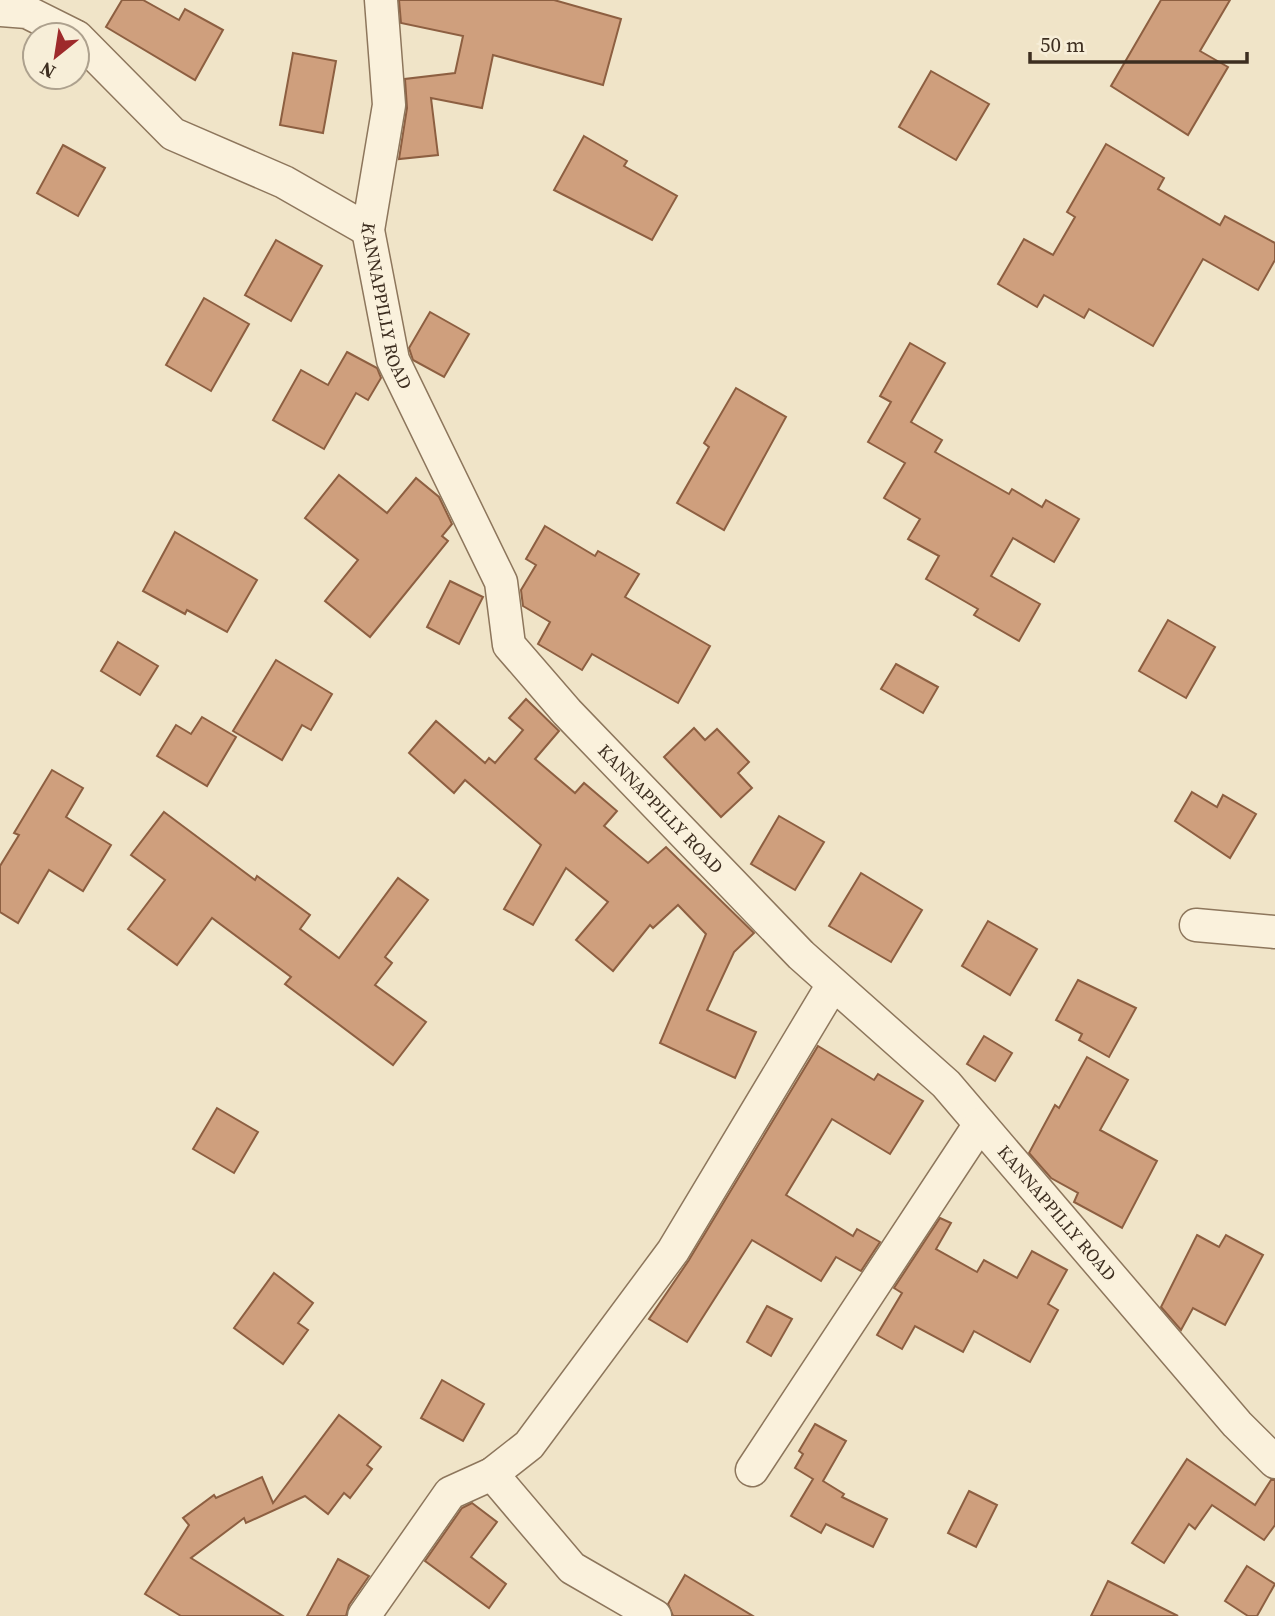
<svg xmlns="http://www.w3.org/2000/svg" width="1275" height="1616" font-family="'Source Serif 4',serif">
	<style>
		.building { fill: #cf9f7d; stroke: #8d5f41; stroke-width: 2 }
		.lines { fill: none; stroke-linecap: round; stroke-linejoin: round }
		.minor-casing { stroke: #8d765c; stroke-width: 35 }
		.minor { stroke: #faf1dc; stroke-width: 32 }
		.labels { text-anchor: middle; stroke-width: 5; stroke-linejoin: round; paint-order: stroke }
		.street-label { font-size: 18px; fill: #3d2e20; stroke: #f7eed8 }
	</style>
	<rect width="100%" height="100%" fill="#f0e4c8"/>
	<g class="building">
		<polygon points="122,0 143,0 179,20 185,9 223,30 195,80 106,27"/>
		<polygon points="399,0 554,0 621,19 603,85 493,55 482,108 431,98 438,155 399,159 407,108 405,79 455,73 463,36 401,23"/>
		<polygon points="1161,0 1230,0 1200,51 1228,67 1188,135 1111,86"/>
		<polygon points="293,53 336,61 323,133 280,125"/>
		<polygon points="931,71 989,104 956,160 899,127"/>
		<polygon points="584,136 627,161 624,166 677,196 652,240 554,190"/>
		<polygon points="1106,144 1164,178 1158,189 1220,225 1225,216 1275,243 1275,260 1258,290 1203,259 1153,346 1089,309 1084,318 1044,295 1037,307 998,284 1024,239 1053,255 1075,217 1067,212"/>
		<polygon points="63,145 105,168 78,216 37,193"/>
		<polygon points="276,240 322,266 291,321 245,295"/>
		<polygon points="204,298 249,324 211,391 166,365"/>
		<polygon points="430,312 469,334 444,377 413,360 409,348"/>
		<polygon points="910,343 945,363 911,422 942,440 935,452 1009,494 1012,489 1042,507 1046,500 1079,519 1054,562 1013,538 991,576 1040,604 1019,641 974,615 978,609 926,579 939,556 908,539 920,519 884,498 905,463 868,442 891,402 880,396"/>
		<polygon points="347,352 377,368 381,378 368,400 356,393 324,449 273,420 301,370 328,385"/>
		<polygon points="736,388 786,417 724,530 677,503 709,447 704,443"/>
		<polygon points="339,475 387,513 416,478 439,497 452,524 442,536 448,541 370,637 325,601 358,560 305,518"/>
		<polygon points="545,526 595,556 598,551 639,574 625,597 710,646 678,703 592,654 582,670 538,644 550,622 523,606 521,590 536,565 526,559"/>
		<polygon points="175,532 257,580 227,632 187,610 185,614 143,591"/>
		<polygon points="450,581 483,597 459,644 427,627"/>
		<polygon points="1168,620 1215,647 1186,698 1139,671"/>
		<polygon points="118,642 158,666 140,695 101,671"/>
		<polygon points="276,660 332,694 311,730 302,725 282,760 233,731"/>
		<polygon points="896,664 938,687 923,713 881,689"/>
		<polygon points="526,699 559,731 535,759 575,793 584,783 617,811 604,826 648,863 666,847 754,933 734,952 707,1010 756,1032 735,1078 660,1043 706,934 678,905 653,928 650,925 613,971 576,940 608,902 566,868 533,925 504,909 541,845 465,780 454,793 409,753 436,721 485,763 489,758 495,763 523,730 509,718"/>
		<polygon points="202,717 236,737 207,786 157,756 176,725 191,734"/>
		<polygon points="694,728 705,740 717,729 749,762 738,773 752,788 721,817 664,757"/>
		<polygon points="52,770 83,788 66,817 111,845 83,891 49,870 18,923 0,912 0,866 19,835 14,833"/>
		<polygon points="1192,792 1217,807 1223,795 1256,814 1230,858 1175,821"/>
		<polygon points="164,812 255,880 257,876 310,915 300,929 339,958 398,878 428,900 385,957 392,963 375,985 426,1022 393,1065 285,984 291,977 212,918 177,965 128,929 165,880 131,855"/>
		<polygon points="779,816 824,842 795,890 751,864"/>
		<polygon points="861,873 922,910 891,962 829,926"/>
		<polygon points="988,921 1037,949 1010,995 962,966"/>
		<polygon points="1078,980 1136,1008 1109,1057 1079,1040 1082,1034 1056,1020"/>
		<polygon points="984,1036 1012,1053 995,1081 967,1064"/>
		<polygon points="818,1046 874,1080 878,1074 923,1101 890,1154 832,1119 786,1195 853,1236 857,1229 880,1242 861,1271 836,1257 821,1281 752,1240 687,1342 649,1319 689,1260"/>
		<polygon points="1087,1057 1128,1080 1100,1130 1157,1161 1122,1228 1074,1202 1078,1193 1051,1178 1029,1153 1055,1105 1059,1108"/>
		<polygon points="217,1108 258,1132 234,1173 193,1149"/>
		<polygon points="940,1218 951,1223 936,1249 977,1272 984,1260 1017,1278 1032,1251 1067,1270 1048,1304 1058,1310 1030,1362 974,1331 963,1352 915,1326 902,1349 877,1335 902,1293 894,1288"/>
		<polygon points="1197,1235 1219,1247 1226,1235 1263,1255 1225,1325 1193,1308 1181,1330 1161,1307"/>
		<polygon points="274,1273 313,1303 298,1323 308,1330 283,1364 234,1328"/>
		<polygon points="767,1306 792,1319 771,1356 747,1342"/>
		<polygon points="442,1380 484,1404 463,1441 421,1418"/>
		<polygon points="339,1415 381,1447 367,1465 372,1469 350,1498 344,1493 328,1514 305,1496 246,1523 244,1518 191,1558 283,1616 181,1616 145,1594 189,1525 183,1518 214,1495 216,1498 262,1477 273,1503"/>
		<polygon points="815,1424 846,1441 823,1481 844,1494 842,1497 887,1519 873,1547 826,1524 821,1533 791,1516 813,1479 795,1468 803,1454 799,1451"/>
		<polygon points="1187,1459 1255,1505 1271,1480 1275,1480 1275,1525 1264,1540 1212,1505 1195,1529 1189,1524 1164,1563 1132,1543"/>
		<polygon points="969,1491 997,1505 976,1547 948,1533"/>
		<polygon points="472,1503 497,1522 471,1557 506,1584 489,1608 425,1561 462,1508"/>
		<polygon points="338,1559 369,1576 349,1605 346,1616 307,1616"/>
		<polygon points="1247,1566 1275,1584 1257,1616 1248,1616 1225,1601"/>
		<polygon points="685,1575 753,1616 673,1616 668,1604"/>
		<polygon points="1108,1581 1178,1616 1091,1616"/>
	</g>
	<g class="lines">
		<g class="minor-casing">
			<g id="minor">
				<path id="s1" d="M381,0L389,105L368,230L393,360L501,582L509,645L567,712L801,955L946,1084L1237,1424L1275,1462"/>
				<polyline points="0,10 27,12 73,35"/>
				<polyline points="77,37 173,134 284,182 368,230"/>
				<polyline points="1196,925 1275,932"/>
				<polyline points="752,1470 980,1124"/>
				<polyline points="492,1474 572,1568 655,1616"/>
				<polyline points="364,1616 450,1493 492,1474 529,1445 673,1251 832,986"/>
			</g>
		</g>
		<use href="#minor" class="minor"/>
	</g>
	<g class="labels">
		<g class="street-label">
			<text dy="6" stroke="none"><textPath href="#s1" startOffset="310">KANNAPPILLY ROAD</textPath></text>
			<text dy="6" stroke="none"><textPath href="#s1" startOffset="898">KANNAPPILLY ROAD</textPath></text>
			<text dy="6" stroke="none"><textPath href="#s1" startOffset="1465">KANNAPPILLY ROAD</textPath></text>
		</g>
	</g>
	<g transform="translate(56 56) rotate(210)"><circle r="33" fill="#f7eed8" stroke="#ada18e" stroke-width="2"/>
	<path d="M0-5L12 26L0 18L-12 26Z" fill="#9e2a2b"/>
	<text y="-10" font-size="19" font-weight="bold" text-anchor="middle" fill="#3d2e20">N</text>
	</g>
	<path d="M1030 52v10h217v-10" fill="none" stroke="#3d2e20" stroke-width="3.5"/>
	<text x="1040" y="52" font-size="21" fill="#3d2e20" stroke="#f7eed8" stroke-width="5" paint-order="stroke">50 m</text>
</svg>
